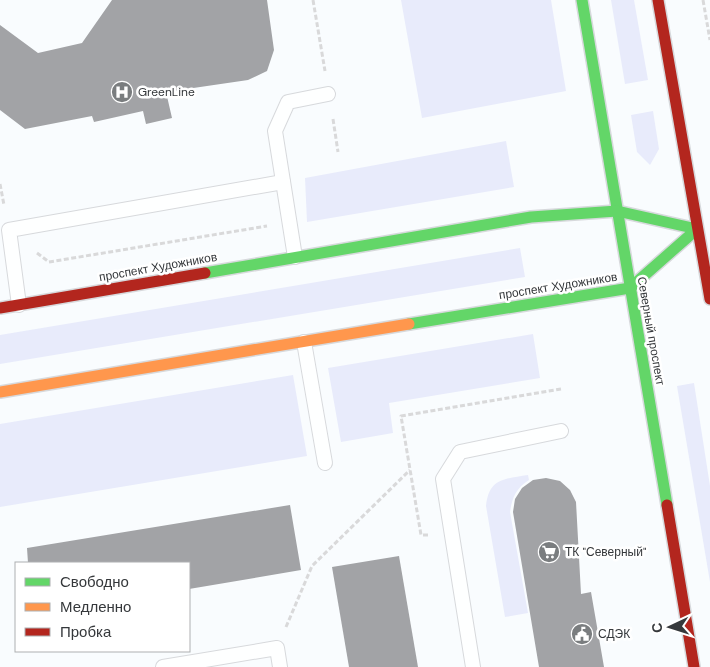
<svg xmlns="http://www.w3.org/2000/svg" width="710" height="667" font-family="'DM Sans',sans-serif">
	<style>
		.green { fill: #e8ebfb }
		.building { fill: #a2a3a6 }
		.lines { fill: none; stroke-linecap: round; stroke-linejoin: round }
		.lane-casing { stroke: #d7d9dc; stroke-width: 16 }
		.fast-casing { stroke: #d7d9dc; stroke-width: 14 }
		.slow-casing { stroke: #d7d9dc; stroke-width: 14 }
		.jam-casing { stroke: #d7d9dc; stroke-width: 14 }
		.path { stroke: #d9d9da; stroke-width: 3; stroke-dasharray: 5 2.5; stroke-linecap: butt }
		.lane { stroke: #feffff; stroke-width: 14 }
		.fast { stroke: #63d668; stroke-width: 11 }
		.slow { stroke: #ff974d; stroke-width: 11 }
		.jam { stroke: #b3261e; stroke-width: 11 }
		.labels { text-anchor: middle; stroke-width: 5; stroke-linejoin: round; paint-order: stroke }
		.poi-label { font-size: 12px; fill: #35383b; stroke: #fff; text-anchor: start }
		.street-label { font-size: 12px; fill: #35383b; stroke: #fff }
	</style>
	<rect width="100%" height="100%" fill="#f9fcfe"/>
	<g class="green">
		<polygon points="401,0 551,0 566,91 422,118"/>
		<polygon points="611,0 634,0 648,80 625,84"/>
		<polygon points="653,111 659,149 650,165 637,152 631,115"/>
		<polygon points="506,141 514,187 307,222 305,178"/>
		<polygon points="520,248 525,277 0,364 0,335"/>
		<polygon points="533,334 540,378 389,403 393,433 341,442 328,368"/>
		<polygon points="293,375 307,456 0,507 0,424"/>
		<polygon points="694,383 710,486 710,582 677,386"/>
		<path d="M528,475L529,480C516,488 512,498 510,512L528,613L505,617L486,506C489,478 504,479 528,475Z"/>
	</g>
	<g class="building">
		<polygon points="112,0 267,0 274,50 267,71 248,80 166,92 172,118 146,124 143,111 94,122 92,116 25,129 0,110 0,25 38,53 82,43"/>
		<polygon points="546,478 560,481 570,490 576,502 581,594 591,592 604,667 539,667 513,512 515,499 522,488 533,480"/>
		<polygon points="290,505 301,570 189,589 189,563 28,563 27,548"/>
		<polygon points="399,556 418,667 349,667 332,567"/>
	</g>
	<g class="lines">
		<g class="lane-casing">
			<g id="lane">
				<polyline points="295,257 275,131 288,102 328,94"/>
				<polyline points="19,305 9,230 283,182"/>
				<polyline points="304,342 325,463"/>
				<polyline points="163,667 277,648 280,667"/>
				<polyline points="473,667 443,479 460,452 561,431"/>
			</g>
		</g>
		<g class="fast-casing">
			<g id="fast">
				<polyline points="582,0 667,505"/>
				<polyline points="205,273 531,217 617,211 697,229"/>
				<polyline points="409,324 630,288 697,229"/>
			</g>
		</g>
		<g class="slow-casing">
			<polyline id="slow" points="0,392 409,324"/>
		</g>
		<g class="jam-casing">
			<g id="jam">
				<polyline points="658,0 710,299"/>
				<polyline points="0,308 205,273"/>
				<polyline points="667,505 694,667"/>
			</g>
		</g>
		<g class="path">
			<polyline points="313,0 325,71"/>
			<polyline points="703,0 710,40"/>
			<polyline points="333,119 338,152"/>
			<polyline points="0,184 4,205"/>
			<polyline points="37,253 49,262 267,226"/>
			<polyline points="428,535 421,535 401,416 561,389"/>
			<polyline points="286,627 312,566 410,470"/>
		</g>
		<use href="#lane" class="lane"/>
		<use href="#fast" class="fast"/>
		<use href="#slow" class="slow"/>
		<use href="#jam" class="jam"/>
	</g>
	<defs>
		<g id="hospital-disc" transform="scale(1.125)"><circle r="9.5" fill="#7a7d7f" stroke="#fff"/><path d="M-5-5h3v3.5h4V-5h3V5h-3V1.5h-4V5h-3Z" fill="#fff"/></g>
		<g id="supermarket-disc" transform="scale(1.125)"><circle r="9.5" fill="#7a7d7f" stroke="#fff"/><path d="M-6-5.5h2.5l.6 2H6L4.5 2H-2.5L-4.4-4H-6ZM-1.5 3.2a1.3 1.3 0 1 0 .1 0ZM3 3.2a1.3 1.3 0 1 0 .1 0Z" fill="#fff"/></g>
		<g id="civic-disc" transform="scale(1.125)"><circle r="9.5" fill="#7a7d7f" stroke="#fff"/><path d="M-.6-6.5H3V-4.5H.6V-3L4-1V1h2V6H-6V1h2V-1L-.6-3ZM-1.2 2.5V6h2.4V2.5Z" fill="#fff"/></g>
	</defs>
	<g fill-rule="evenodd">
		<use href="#hospital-disc" x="122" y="92"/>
		<use href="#supermarket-disc" x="549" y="552"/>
		<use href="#civic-disc" x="582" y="634"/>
	</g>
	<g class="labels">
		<g class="poi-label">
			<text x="138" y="96">GreenLine</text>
			<text x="565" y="556">ТК "Северный"</text>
			<text x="598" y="638">СДЭК</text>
		</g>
		<g class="street-label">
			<text transform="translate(158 267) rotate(-10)" y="4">проспект Художников</text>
			<text transform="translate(558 286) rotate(-9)" y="4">проспект Художников</text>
			<text transform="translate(651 331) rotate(80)" y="4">Северный проспект</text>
		</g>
	</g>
	<rect x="15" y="562" width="175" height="90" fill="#ffffff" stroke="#aeafb1"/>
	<rect x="25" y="578" width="25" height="8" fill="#63d668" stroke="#aeafb1"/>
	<text x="60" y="587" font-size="15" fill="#35383b">Свободно</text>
	<rect x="25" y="603" width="25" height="8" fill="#ff974d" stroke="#aeafb1"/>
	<text x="60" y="612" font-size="15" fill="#35383b">Медленно</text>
	<rect x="25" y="628" width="25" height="8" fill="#b3261e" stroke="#aeafb1"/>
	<text x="60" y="637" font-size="15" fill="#35383b">Пробка</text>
	<g transform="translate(670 627) rotate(266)" stroke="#ffffff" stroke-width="4" paint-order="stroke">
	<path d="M0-4L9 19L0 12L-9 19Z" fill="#35383b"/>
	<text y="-8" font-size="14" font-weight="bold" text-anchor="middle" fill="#35383b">С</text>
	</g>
</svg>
